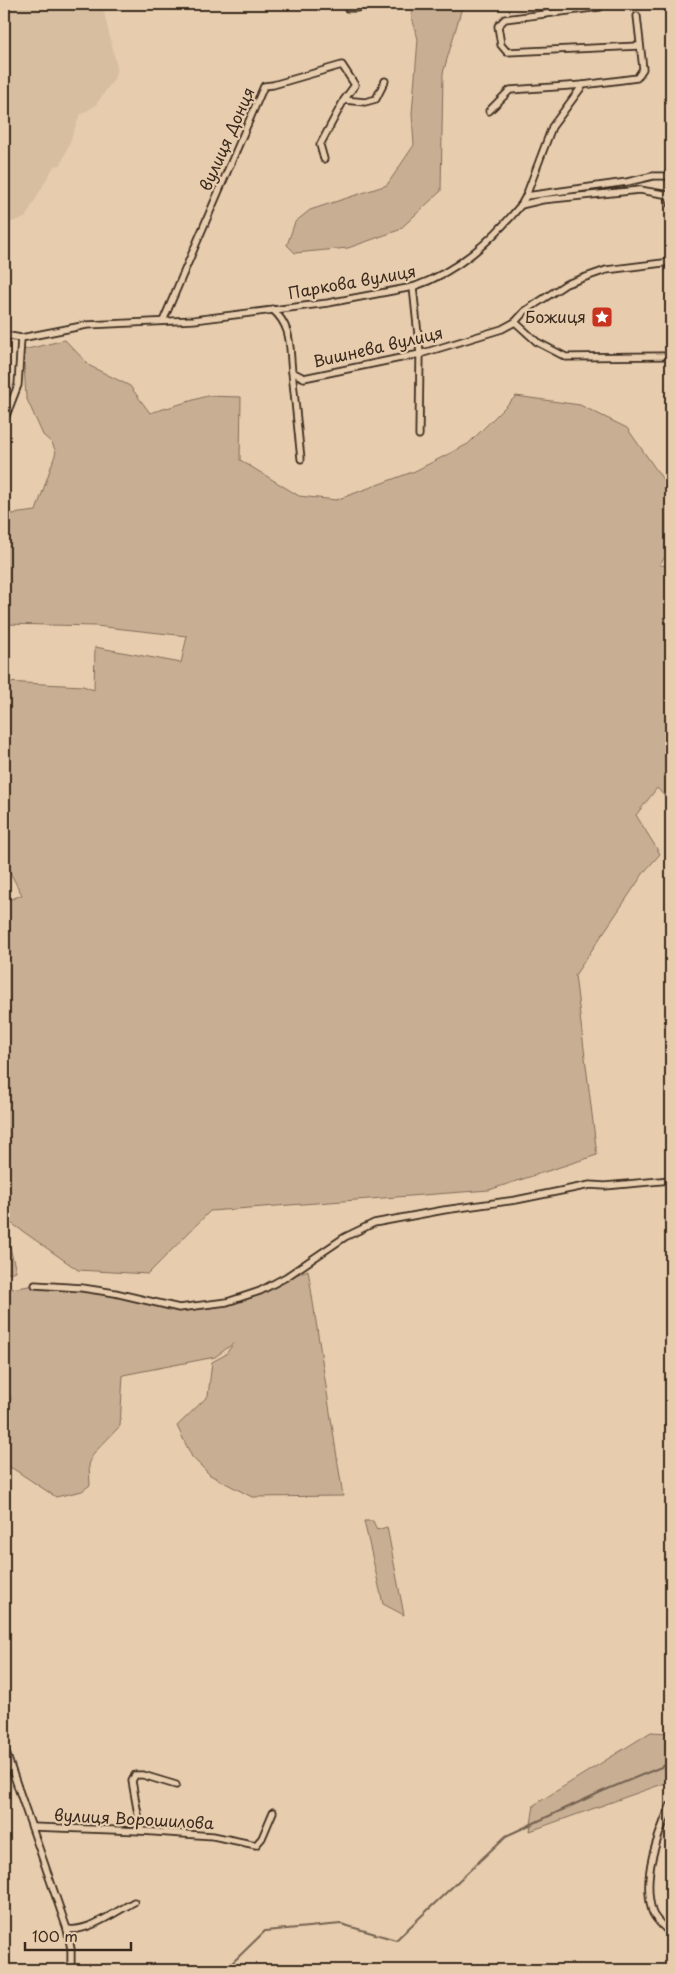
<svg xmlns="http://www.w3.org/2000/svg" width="675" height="1974" font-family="'Playpen Sans',sans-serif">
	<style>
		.built { fill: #d7bea0 }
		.green { fill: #c8af94; stroke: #826c59 }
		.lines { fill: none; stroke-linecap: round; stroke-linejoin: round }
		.stream { stroke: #75624f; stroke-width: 2 }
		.street-casing { stroke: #3b2a1e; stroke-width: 9 }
		.street { stroke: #e7cdae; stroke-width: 5.5 }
		.labels { text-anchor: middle; stroke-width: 4.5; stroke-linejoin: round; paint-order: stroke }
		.street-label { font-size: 16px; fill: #3b2a1e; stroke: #e7cdae }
		.poi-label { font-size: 16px; fill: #3b2a1e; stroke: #e7cdae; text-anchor: end }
	</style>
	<rect width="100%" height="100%" fill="#e7cdae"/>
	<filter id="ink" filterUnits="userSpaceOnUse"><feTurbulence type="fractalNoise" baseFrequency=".02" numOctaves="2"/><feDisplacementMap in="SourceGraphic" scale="10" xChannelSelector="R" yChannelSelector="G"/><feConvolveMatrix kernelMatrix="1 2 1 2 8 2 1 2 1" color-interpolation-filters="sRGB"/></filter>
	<g filter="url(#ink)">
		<polygon class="built" points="4,4 102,4 117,67 114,79 95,106 80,115 61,165 54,166 25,218 4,224"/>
		<g class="green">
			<polygon points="419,4 463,4 443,73 441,191 399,230 348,248 295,253 287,245 295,222 310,210 387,185 414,145 412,114 418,39 411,14"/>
			<polygon points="65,340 90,366 130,386 150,413 207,396 241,397 240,460 299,496 336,500 415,471 468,444 516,396 580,405 627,428 671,491 671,549 659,565 671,566 671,803 657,788 636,815 660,854 645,871 575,975 597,1155 489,1190 210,1211 148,1274 78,1270 4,1218 4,902 22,895 4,861 4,682 83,686 94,690 95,647 181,663 187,636 96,626 4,624 4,515 36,511 56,452 52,443 43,435 26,397 23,350"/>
			<polygon points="4,1234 7,1236 16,1271 4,1274"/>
			<polygon points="308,1270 343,1496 252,1497 210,1475 192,1457 177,1426 208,1396 212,1362 225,1355 234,1343 215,1357 123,1375 120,1426 93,1454 89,1465 90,1485 82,1491 56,1497 12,1468 4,1468 4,1401 11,1400 4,1367 4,1286 11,1289 35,1285 82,1288 179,1308 227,1302"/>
			<polygon points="364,1521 373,1521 377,1530 387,1527 404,1615 383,1604"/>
			<polygon points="651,1732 671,1733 671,1781 530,1831 534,1805"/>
		</g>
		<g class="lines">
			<polyline class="stream" points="225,1970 265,1931 341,1924 396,1940 506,1836 603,1791 671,1763"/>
			<g class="street-casing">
				<g id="street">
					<polyline points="600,7 505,19 498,26 501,45 507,52 639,46"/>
					<polyline points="347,8 357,8 371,4"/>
					<polyline points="344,100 365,102 376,99 385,81"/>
					<polyline points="489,111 510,90 583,85 637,78 643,69 637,16"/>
					<polyline points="526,196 627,182 653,176 671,176"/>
					<polyline points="521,205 542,200 640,190 669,195 671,205"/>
					<polyline points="413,287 420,354 419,435"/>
					<path d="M272,309C293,327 289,347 292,372L304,378L420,354L502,329L515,322L525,311L566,284L606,270L671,262"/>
					<polyline points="163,321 264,86 273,85 342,65 355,85 344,100 320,145 324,159"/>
					<polyline points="515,322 537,342 566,357 663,356"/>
					<path d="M4,335L21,338L87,325L194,320L328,303L413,287C457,272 491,241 521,205L526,196L552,127L583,85"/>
					<polyline points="292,372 301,459"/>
					<polyline points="4,421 18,385 21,338"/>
					<polyline points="35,1285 82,1288 115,1293 179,1308 227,1302 260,1291 286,1277 345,1237 374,1223 444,1210 516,1200 590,1185 605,1186 671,1180"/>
					<polyline points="4,1747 67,1929 71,1949 71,1970"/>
					<path d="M670,1806C657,1838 642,1875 652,1911C654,1919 665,1928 671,1934"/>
					<polyline points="32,1827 141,1831 213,1836 256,1845 262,1838 273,1812"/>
					<polyline points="141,1831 132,1781 135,1775 143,1775 176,1785"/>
					<path d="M67,1929C87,1933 117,1911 134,1902"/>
				</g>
			</g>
			<use href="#street" class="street"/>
		</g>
	</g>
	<defs>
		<g id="sight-square" transform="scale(1.125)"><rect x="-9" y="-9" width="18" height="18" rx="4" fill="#c8321e" stroke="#e7cdae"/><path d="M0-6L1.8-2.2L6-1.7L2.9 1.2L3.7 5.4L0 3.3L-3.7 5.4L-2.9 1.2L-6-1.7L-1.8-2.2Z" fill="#fff"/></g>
	</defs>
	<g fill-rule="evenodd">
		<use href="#sight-square" x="602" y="317"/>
	</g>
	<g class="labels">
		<g class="street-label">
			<text transform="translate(227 139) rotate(-66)" y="6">вулиця Донця</text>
			<text transform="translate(352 282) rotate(-10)" y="6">Паркова вулиця</text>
			<text transform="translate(378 347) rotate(-13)" y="6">Вишнева вулиця</text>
			<text transform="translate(134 1819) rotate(3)" y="6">вулиця Ворошилова</text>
		</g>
		<g class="poi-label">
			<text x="586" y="323">Божиця</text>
		</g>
	</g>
	<rect width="675" height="1974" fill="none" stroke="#e7cdae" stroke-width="20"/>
	<rect x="10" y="10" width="655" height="1954" fill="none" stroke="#3b2a1e" stroke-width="2" filter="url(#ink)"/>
	<path d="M25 1942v8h106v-8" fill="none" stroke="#3b2a1e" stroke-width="2.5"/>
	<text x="32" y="1942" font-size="15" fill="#3b2a1e" stroke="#e7cdae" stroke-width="4" paint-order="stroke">100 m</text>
</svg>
